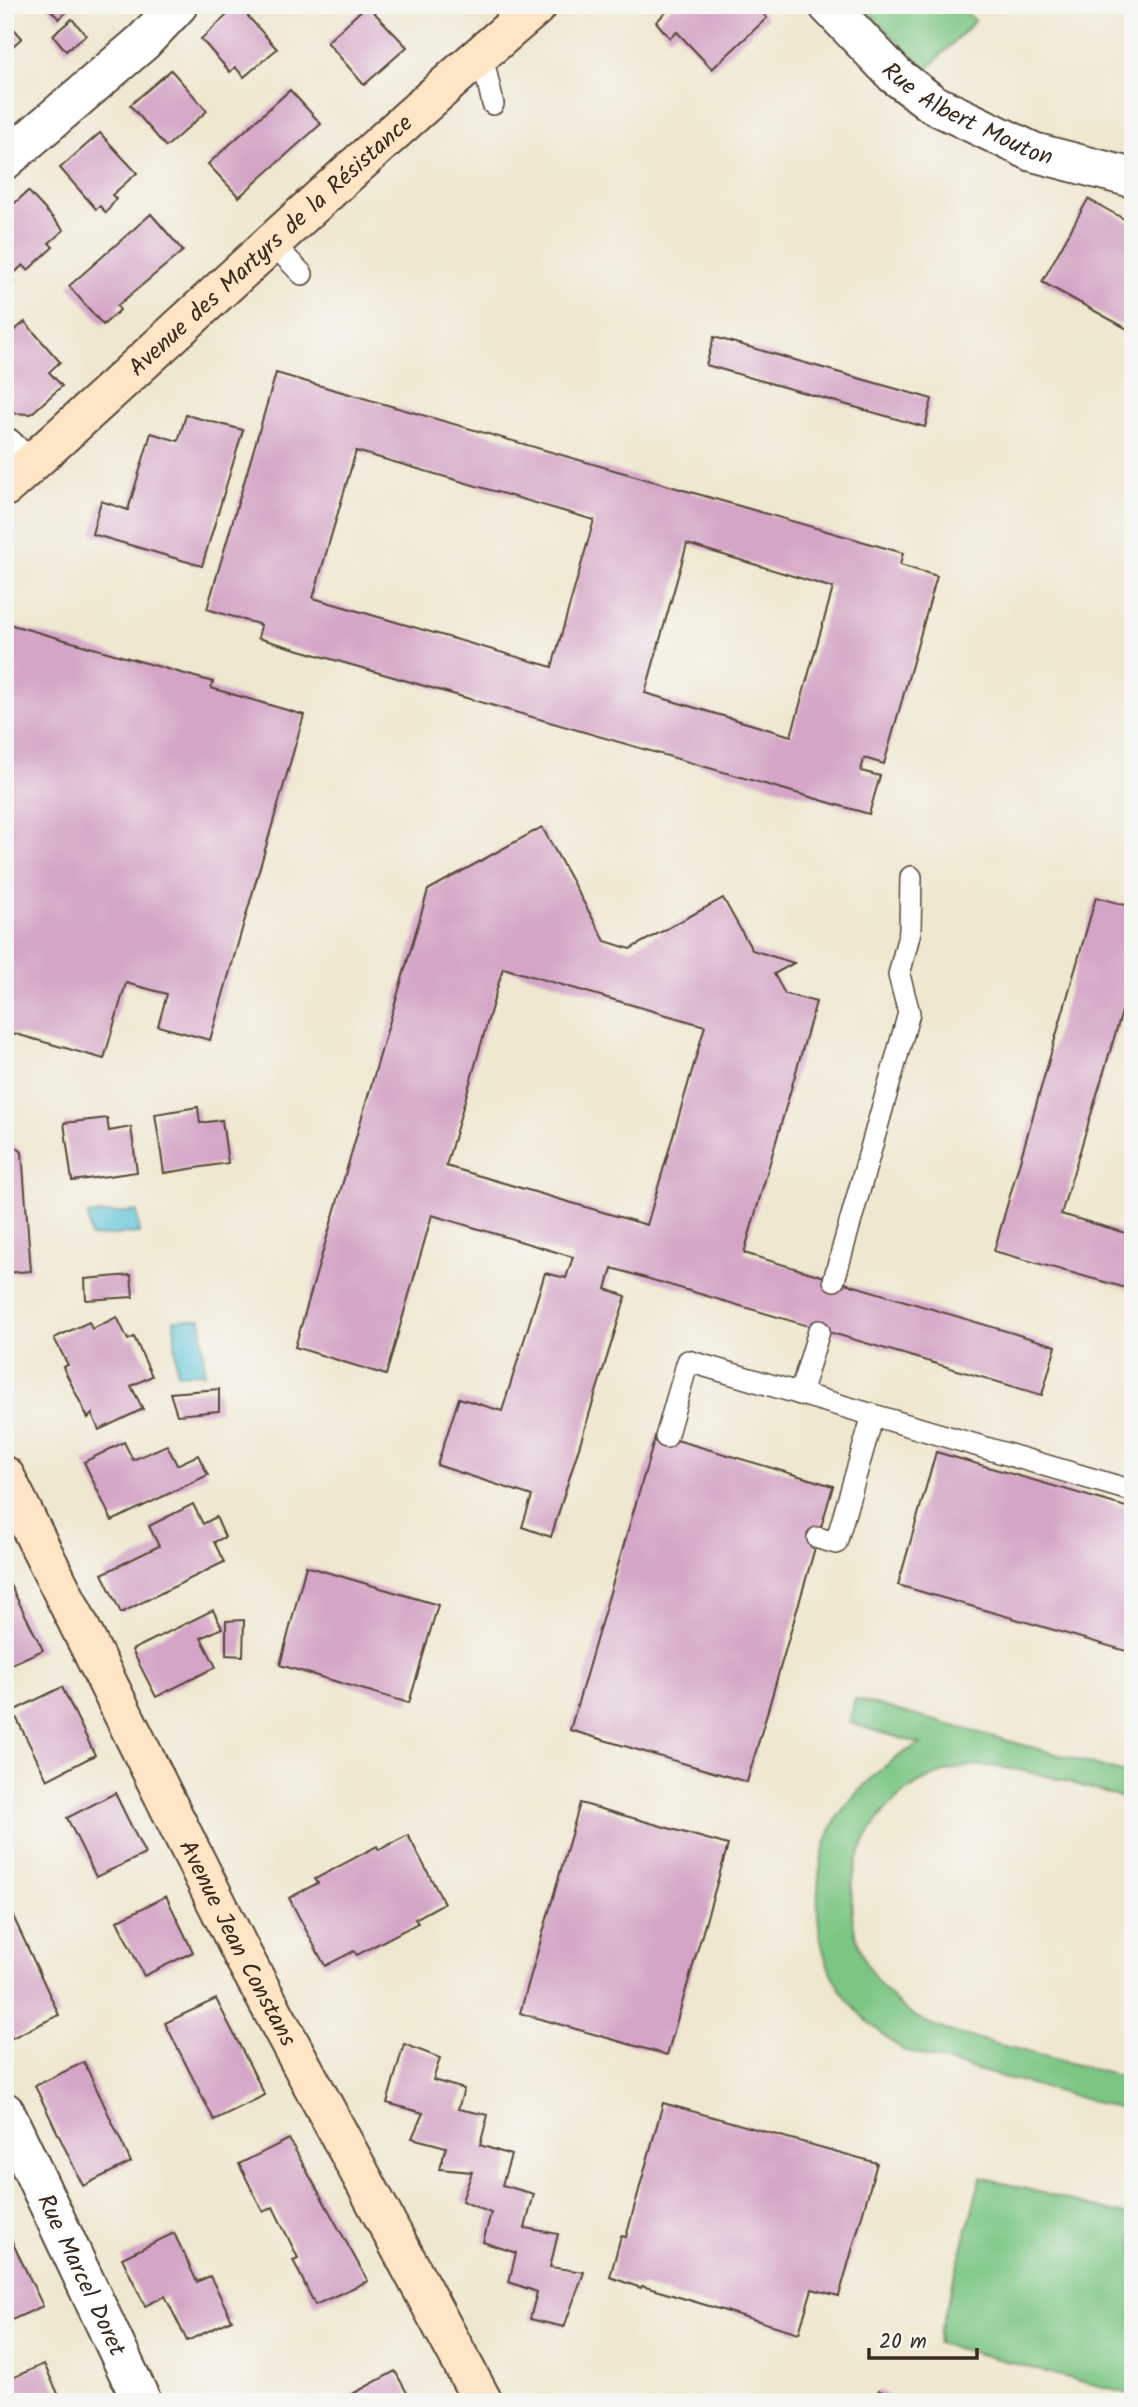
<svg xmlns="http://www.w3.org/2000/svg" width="1138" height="2407" font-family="Kalam,sans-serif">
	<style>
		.green { fill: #7bc684; stroke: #5b7851; stroke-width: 2 }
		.water { fill: #5ac3d6; stroke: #4a767a; stroke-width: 2 }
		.building { fill: #d4a5c6; fill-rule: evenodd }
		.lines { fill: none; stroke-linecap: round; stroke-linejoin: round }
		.lane-casing { stroke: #564639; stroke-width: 24 }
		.street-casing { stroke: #564639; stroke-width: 42 }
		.secondary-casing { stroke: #564639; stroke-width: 42 }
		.lane { stroke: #fff; stroke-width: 21 }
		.street { stroke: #fff; stroke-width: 38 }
		.secondary { stroke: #fee5c5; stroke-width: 38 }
		.labels { text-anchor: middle; stroke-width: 6; stroke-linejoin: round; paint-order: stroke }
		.street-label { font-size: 24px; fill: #3b2a1e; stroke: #f6f6f2 }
	</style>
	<rect width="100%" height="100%" fill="#f6f6f2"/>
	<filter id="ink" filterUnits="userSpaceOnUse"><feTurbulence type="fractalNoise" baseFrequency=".0143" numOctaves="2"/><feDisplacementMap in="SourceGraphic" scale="14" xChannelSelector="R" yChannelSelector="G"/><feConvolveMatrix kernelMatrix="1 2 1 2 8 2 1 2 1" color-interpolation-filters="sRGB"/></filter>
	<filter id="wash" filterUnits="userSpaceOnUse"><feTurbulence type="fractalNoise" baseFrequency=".00686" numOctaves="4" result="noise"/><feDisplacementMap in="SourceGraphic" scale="28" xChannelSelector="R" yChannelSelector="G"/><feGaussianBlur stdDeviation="1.57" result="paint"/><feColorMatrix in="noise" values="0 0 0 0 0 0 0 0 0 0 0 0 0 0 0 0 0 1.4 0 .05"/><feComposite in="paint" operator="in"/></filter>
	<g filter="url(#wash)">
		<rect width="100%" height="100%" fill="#efe7cf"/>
		<g class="green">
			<polygon points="861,5 959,5 975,21 926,70"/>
			<path d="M855,1699L1133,1775V1801C1087,1789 1008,1759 963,1767C845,1790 812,1937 906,2010C932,2030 969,2036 1000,2045C1044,2056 1088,2068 1133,2080V2112L903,2050C872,2027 840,2001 827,1963C814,1925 815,1879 826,1841C837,1806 887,1758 921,1744L849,1723Z"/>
			<polygon points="981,2177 1133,2217 1133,2395 937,2343"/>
		</g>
		<g class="water">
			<polygon points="137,1211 139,1233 90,1237 88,1215"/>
			<polygon points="201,1319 205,1373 177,1374 174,1320"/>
		</g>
		<g id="blocks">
			<g class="building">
				<polygon points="46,5 74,5 59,19"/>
				<polygon points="238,5 277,49 244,77 235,67 230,72 201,39"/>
				<polygon points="367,5 407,47 364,85 327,42"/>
				<polygon points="673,5 756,5 767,18 712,69 677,32 670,38 656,22"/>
				<polygon points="5,19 22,38 5,53"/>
				<polygon points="72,19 86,35 66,51 53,35"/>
				<polygon points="171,70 207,111 166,147 130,105"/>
				<polygon points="290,90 321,124 239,197 208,164"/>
				<polygon points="1133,97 1133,123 1131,123 1128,98"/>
				<polygon points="100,133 137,173 112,195 116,199 106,213 100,206 96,209 60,168"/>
				<polygon points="28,191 64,230 49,243 53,247 28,270 23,265 9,278 14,283 5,290 5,212"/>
				<polygon points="1088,199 1133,224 1133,332 1042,282"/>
				<polygon points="151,214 183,251 117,306 120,310 103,325 69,286"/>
				<polygon points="25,322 60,362 49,372 62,386 31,414 6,413 5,338"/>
				<polygon points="714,337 932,399 925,427 706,365"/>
				<path d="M276,373L903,553L900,565L937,576L884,764L864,758L861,771L880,776L869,814L258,638L261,625L207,609ZM356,451L594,520L552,667L313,598ZM687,544L833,588L791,736L645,693Z"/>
				<polygon points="186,415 243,430 202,566 92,534 101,501 128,510 151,433 178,441"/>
				<polygon points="5,623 213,682 211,688 304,715 210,1040 158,1026 167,994 126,983 104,1059 5,1031"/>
				<path d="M542,827L605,941L630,949L723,898L752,950L794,963L774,974L785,994L816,1002L744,1253L1056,1346L1042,1395L612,1268L606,1289L626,1296L551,1537L522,1527L532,1496L437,1465L459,1398L502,1411L545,1273L566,1278L573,1257L432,1215L386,1375L295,1347L428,890ZM503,968L705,1026L647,1225L446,1166Z"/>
				<polygon points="1096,897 1133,907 1133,1008 1124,1005 1061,1214 1133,1235 1133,1290 994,1251"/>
				<polygon points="198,1107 200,1123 222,1120 228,1163 164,1173 155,1114"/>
				<polygon points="107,1118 109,1131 131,1127 137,1172 72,1181 64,1123"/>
				<polygon points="15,1146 22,1152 31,1271 5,1273 5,1147"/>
				<polygon points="131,1275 133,1297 86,1300 85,1279"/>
				<polygon points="117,1317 128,1340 134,1337 152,1376 131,1386 143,1409 99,1430 92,1414 88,1418 63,1367 68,1365 54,1338 89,1322 92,1329"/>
				<polygon points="219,1389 219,1411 177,1415 170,1393"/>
				<polygon points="656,1434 833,1486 747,1782 570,1730"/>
				<polygon points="124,1442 133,1460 167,1445 177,1465 198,1455 208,1475 112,1521 84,1462"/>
				<polygon points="936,1452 1133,1509 1133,1653 898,1585"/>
				<polygon points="193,1504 203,1524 216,1517 225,1537 214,1542 224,1562 121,1613 102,1574 159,1546 149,1526"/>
				<polygon points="306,1566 438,1605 409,1703 280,1665"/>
				<polygon points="5,1575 43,1650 5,1667"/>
				<polygon points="213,1610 222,1628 201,1638 216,1667 156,1697 132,1650"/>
				<polygon points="244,1620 243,1656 226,1655 226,1621"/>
				<polygon points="62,1687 95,1755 47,1780 13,1711"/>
				<polygon points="115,1793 145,1854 96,1877 67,1818"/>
				<polygon points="580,1803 728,1845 667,2055 520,2013"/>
				<polygon points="408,1835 444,1903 415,1919 418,1923 357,1955 354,1951 325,1966 289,1898 318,1883 315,1879 377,1846 379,1850"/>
				<polygon points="166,1896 193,1952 144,1976 117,1921"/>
				<polygon points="13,1916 59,2015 12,2038 5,2025 5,1920"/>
				<polygon points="216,1999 265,2095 214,2120 165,2023"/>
				<polygon points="404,2044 440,2058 433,2080 464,2089 458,2109 488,2115 480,2145 511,2155 502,2185 534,2194 525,2228 558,2234 550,2267 584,2272 564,2327 530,2319 537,2292 509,2282 516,2253 483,2242 491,2213 462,2201 472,2172 440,2169 446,2147 412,2138 423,2113 387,2103"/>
				<polygon points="84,2062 131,2162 83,2186 35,2086"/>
				<polygon points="663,2103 877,2163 839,2296 812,2289 799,2333 642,2286 641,2288 610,2277 621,2236 626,2237"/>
				<polygon points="289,2139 368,2281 315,2305 293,2260 298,2258 273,2207 263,2212 239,2164"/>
				<polygon points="5,2227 43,2306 5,2323"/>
				<polygon points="174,2233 197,2282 210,2276 232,2320 187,2341 165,2296 145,2306 122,2258"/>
				<polygon points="44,2364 62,2402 5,2402 5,2381"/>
				<polygon points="395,2371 412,2402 350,2402 347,2397"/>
				<polygon points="879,2390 898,2402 872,2402"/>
			</g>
		</g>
	</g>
	<g filter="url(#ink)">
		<use href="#blocks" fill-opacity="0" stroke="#564639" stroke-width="2"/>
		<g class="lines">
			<g class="lane-casing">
				<g id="lane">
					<polyline points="482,55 493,104"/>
					<polyline points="273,244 302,274"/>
					<polyline points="834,1280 909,1013 899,975 910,931 911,877"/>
					<polyline points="800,1394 819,1331"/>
					<polyline points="666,1437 688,1361 1133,1491"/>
					<polyline points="818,1538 836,1543 873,1415"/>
				</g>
			</g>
			<g class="street-casing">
				<g id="street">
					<path id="s1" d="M828,5L895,75L933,104L1033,152L1133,178"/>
					<polyline points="5,160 143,42 178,5"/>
					<polyline points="5,447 26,468"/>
					<path id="s2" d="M5,2112L142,2402"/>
				</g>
			</g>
			<g class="secondary-casing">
				<g id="secondary">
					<path id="s3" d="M5,487C183,327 356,161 538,5"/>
					<path id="s4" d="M5,1476L243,1956L483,2402"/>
				</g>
			</g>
			<use href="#lane" class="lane"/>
			<use href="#street" class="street"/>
			<use href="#secondary" class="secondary"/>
		</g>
	</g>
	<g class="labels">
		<g class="street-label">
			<text dy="8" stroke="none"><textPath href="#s1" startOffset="180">Rue Albert Mouton</textPath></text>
			<text dy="8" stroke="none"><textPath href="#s3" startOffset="359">Avenue des Martyrs de la Résistance</textPath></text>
			<text dy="8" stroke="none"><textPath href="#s4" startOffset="522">Avenue Jean Constans</textPath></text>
			<text dy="8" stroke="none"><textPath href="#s2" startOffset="180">Rue Marcel Doret</textPath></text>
		</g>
	</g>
	<rect width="1138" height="2407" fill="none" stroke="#f6f6f2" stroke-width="28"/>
	<path d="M869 2348v10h108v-10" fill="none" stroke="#3b2a1e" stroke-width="3.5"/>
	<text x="879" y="2348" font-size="21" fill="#3b2a1e" stroke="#f6f6f2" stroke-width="5" paint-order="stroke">20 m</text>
</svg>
